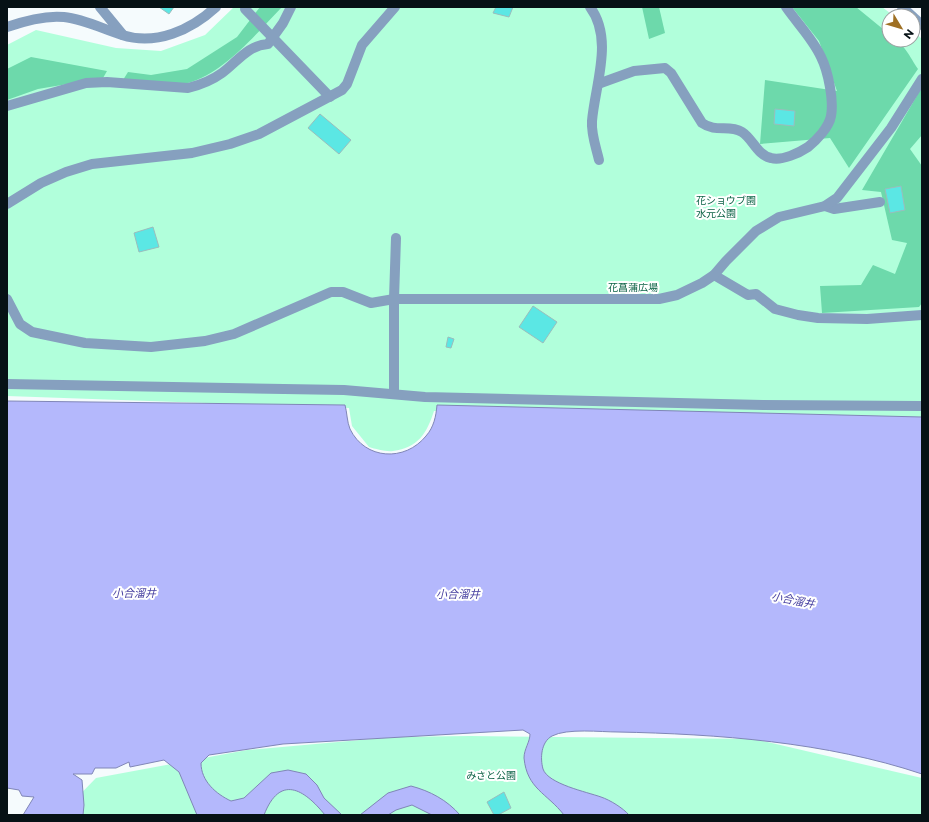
<svg xmlns="http://www.w3.org/2000/svg" width="929" height="822" font-family="Montserrat,'Noto Sans JP',sans-serif">
	<style>
		.green { fill: #b1ffdb }
		.forest { fill: #6dd9ab }
		.water { fill: #b4b8fc; stroke: #8086b7 }
		.building { fill: #5be7e4; stroke: #9bbdbc }
		.lines { fill: none; stroke-linecap: round; stroke-linejoin: round }
		.pedestrian { stroke: #86a0bf; stroke-width: 10 }
		.minor { stroke: #86a0bf; stroke-width: 10 }
		.labels { text-anchor: middle; stroke-width: 4; stroke-linejoin: round; paint-order: stroke }
		.park-label { font-size: 10px; fill: #0d6346; stroke: #fff }
		.water-label { font-size: 11px; font-style: italic; fill: #4841a1; stroke: #fff }
	</style>
	<rect width="100%" height="100%" fill="#f5fbfd"/>
	<g class="green">
		<path d="M234,7H882L894,16H889V40H913V31L922,39V424L434,411C427,433 418,448 393,451C386,452 376,449 369,447L352,426L349,408L7,396V45L36,30L116,48L161,51L205,35Z"/>
		<polygon points="470,736 754,739 922,778 922,815 60,815 96,778 247,750 394,737"/>
	</g>
	<g class="forest">
		<path d="M260,7H282C256,34 224,73 188,83C177,86 137,81 123,80L128,72L151,75L187,69L237,37Z"/>
		<polygon points="642,7 659,7 665,33 649,39"/>
		<path d="M792,7H856L889,34V40C904,40 910,58 918,69L849,168L830,138L760,144L765,80L837,91L819,41Z"/>
		<polygon points="31,57 107,71 103,78 38,89 7,100 7,69"/>
		<polygon points="922,87 922,135 910,149 922,166 922,303 919,307 822,313 820,286 861,285 873,265 895,274 907,243 892,240 881,192 862,190"/>
	</g>
	<g class="water">
		<path d="M7,401L345,405C347,412 347,422 350,429C365,460 405,462 426,436C434,427 436,416 437,405L922,417V774C827,742 717,734 618,732C601,732 567,728 552,736C541,742 540,758 543,769C548,784 587,792 601,797C610,800 623,808 629,815H564C547,793 527,789 524,758C524,749 530,742 530,734L523,730L283,744L209,755L201,763C201,781 216,794 231,801L244,798L271,773L288,770L306,774L317,785L324,798L342,815H325C304,789 280,774 264,815H197L179,772L164,760L130,767L129,762L116,768H95L92,774H73L82,780L84,805L83,815H23L34,797L22,796L19,790L7,788Z"/>
		<path d="M411,786C430,791 447,800 460,815H432L412,805L396,810L388,815H360L388,793Z"/>
	</g>
	<g class="building">
		<polygon points="159,7 174,7 169,14"/>
		<polygon points="496,7 513,7 509,17 493,13"/>
		<polygon points="775,109 795,111 794,126 774,124"/>
		<polygon points="320,114 351,140 339,154 308,128"/>
		<polygon points="901,186 905,210 890,213 885,189"/>
		<polygon points="153,227 159,247 139,252 134,233"/>
		<polygon points="533,306 557,322 543,343 519,327"/>
		<polygon points="448,337 454,339 451,348 446,347"/>
		<polygon points="504,792 511,808 498,815 494,815 487,802"/>
	</g>
	<g class="lines">
		<g class="pedestrian">
			<path d="M590,7C614,39 595,85 592,121C591,134 596,147 599,160"/>
			<polyline points="245,9 330,97"/>
			<path d="M598,84L634,71L665,68L671,73L702,123C716,133 729,124 742,132C753,139 757,155 771,158C782,161 799,153 808,147C817,140 829,127 831,116C834,100 828,71 821,57C813,39 797,23 786,7"/>
			<path d="M7,106L86,83L107,82L188,88C200,85 211,81 222,73C237,62 248,45 268,44L283,23L291,7"/>
			<polyline points="7,204 41,183 66,172 92,164 192,153 230,144 259,134 342,90 347,84 362,45 395,7"/>
			<polyline points="825,206 834,209 880,202"/>
			<polyline points="714,275 748,295 756,294 775,309 798,315 818,318 867,319 922,315"/>
			<polyline points="7,299 20,324 32,332 85,343 151,347 205,341 234,334 331,292 343,292 371,303 394,299 659,299 677,295 702,283 714,275 726,261 756,231 779,217 825,206 837,198 891,128 922,79"/>
			<polyline points="7,384 344,390 425,397 763,405 922,406"/>
			<polyline points="394,394 394,299 396,238"/>
		</g>
		<g class="minor">
			<polyline points="100,7 123,35"/>
			<polyline points="902,7 912,16"/>
			<polyline points="913,17 922,25"/>
			<path d="M7,27C24,21 45,15 64,17C84,19 103,29 122,35C156,46 191,30 216,7"/>
		</g>
	</g>
	<g class="labels">
		<g class="park-label">
			<text x="726" y="204">花ショウブ園</text>
			<text x="716" y="217">水元公園</text>
			<text x="633" y="291">花菖蒲広場</text>
			<text x="491" y="779">みさと公園</text>
		</g>
		<g class="water-label">
			<text x="134" y="597">小合溜井</text>
			<text x="458" y="598">小合溜井</text>
			<text transform="translate(793 600) rotate(11)" y="4">小合溜井</text>
		</g>
	</g>
	<rect width="929" height="822" fill="none" stroke="#061115" stroke-width="16"/>
	<g transform="translate(901 28) rotate(128)"><circle r="19" fill="#ffffff" stroke="#9ba0a1"/>
	<path d="M0-3L7 15L0 10L-7 15Z" fill="#9f7023"/>
	<text y="-6" font-size="11" font-weight="bold" text-anchor="middle" fill="#061115">N</text>
	</g>
</svg>
